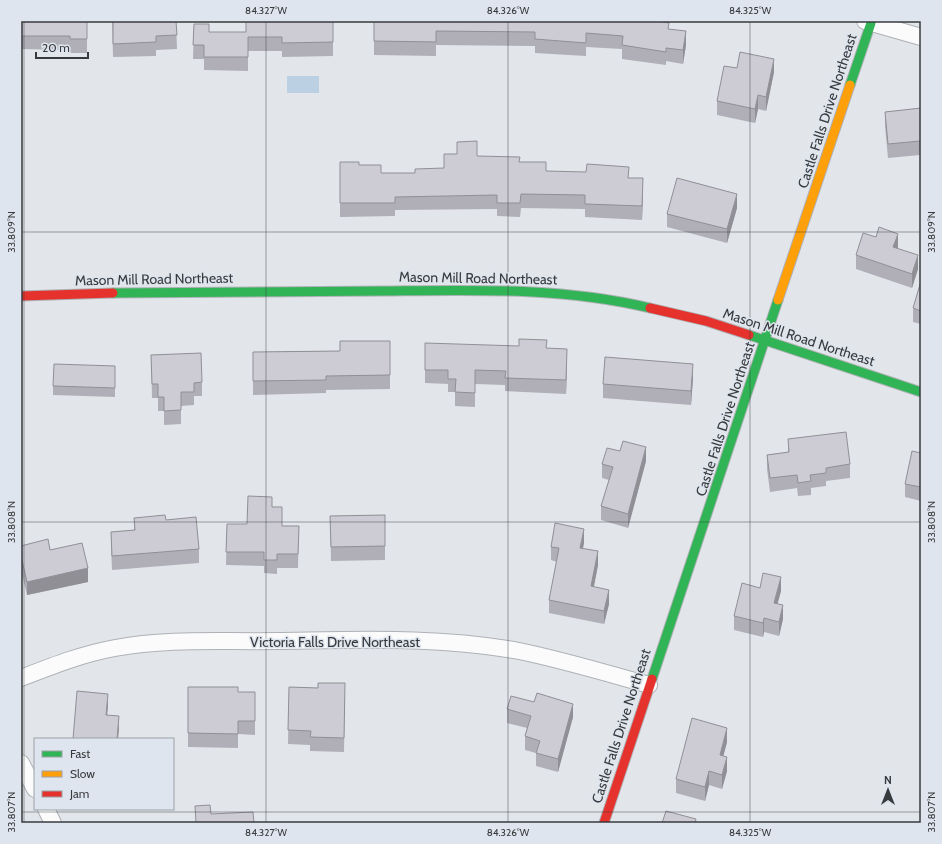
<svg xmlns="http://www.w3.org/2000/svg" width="942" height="844" font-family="Cabin,sans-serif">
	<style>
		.water { fill: #bcd0e3 }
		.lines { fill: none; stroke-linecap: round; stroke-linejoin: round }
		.street-casing { stroke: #aeb1b5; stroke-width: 18 }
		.fast-casing { stroke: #aeb1b5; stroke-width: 11 }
		.slow-casing { stroke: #aeb1b5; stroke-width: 11 }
		.jam-casing { stroke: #aeb1b5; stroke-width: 11 }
		.street { stroke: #fbfbfc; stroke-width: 16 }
		.fast { stroke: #30b455; stroke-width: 9 }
		.slow { stroke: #ff9f0a; stroke-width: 9 }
		.jam { stroke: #e5322d; stroke-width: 9 }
		.wall { fill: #b0afb7 }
		.shaded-wall { fill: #908f95 }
		.building { fill: #cdccd5; stroke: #908f95 }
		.ticks { fill: none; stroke: #383b3e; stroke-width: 1; stroke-opacity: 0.45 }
		.labels { text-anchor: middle; stroke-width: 3; stroke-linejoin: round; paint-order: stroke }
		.street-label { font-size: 14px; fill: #383b3e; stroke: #dfe5ee }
		.neatline { fill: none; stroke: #383b3e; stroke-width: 1.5 }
		.ticks-label { font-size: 10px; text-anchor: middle; fill: #383b3e }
	</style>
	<rect width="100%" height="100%" fill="#e2e6ea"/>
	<rect class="water" x="287" y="76" width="32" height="17"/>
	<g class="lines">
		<g class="street-casing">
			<g id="street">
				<polyline points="865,21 921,37"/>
				<path d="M21,678C52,666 82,654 115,648C167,638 223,642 275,641C356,640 439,636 519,651C563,660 606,673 649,685"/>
				<polyline points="21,763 35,789"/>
				<polyline points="46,809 53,823"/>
			</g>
		</g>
		<g class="fast-casing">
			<g id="fast">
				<polyline points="850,85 871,23"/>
				<path d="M113,293C203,293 294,292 385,291C473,290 563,287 650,308"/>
				<polyline points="749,335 921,392"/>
				<polyline points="652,679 778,300"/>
			</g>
		</g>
		<g class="slow-casing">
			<polyline id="slow" points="778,300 850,85"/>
		</g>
		<g class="jam-casing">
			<g id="jam">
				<polyline points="21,296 113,293"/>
				<polyline points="650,308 706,321 749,335"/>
				<polyline points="604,823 652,679"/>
			</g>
		</g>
		<use href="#street" class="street"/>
		<use href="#fast" class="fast"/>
		<use href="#slow" class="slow"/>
		<use href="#jam" class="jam"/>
	</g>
	<g class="wall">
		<polygon points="21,21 87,21 87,53 70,53 70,50 21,49"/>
		<polygon points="112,21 176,21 177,49 156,50 156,56 113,57"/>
		<polygon points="374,21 669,29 686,45 683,64 666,61 666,65 622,59 622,49 586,47 586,56 535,53 535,46 436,45 436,56 374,55"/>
		<polygon points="194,24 209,32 246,32 333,42 333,56 282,57 282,51 248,51 248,71 204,70 204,59 193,59"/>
		<polygon points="737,68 774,72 766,111 758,109 755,123 717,115 717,101"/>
		<polygon points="921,108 921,165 920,155 888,158 885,126 885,112"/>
		<polygon points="477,156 520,162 546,171 629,178 643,192 642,220 585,217 585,209 521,208 520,217 497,216 497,209 395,210 395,216 340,217 340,162 359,165 381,173 415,173 444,168"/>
		<polygon points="737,208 727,243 667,227 667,214"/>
		<polygon points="898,247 897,248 918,269 912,288 856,269 856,255"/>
		<polygon points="921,281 921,324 913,322 913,308"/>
		<polygon points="390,341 390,389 326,390 326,393 253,395 253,352 340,351"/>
		<polygon points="547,348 567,363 566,394 505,391 505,385 475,384 475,407 455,406 455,392 448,392 448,384 425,383 425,370"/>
		<polygon points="151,355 202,382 202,396 194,396 194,405 181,406 181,424 164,425 164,411 158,411 158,398 152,398"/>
		<polygon points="115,375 115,397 53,395 53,386"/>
		<polygon points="693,378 691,405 603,398 603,384"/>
		<polygon points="788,439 850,464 850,478 826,481 826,486 811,488 811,495 798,496 797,488 770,492 767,469 767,455 788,452"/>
		<polygon points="620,451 646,461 628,528 601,520 601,506 609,480 602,478 602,464"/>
		<polygon points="921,453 921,501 905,497 905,484"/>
		<polygon points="272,507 282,526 299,526 298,568 277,568 277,574 264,573 264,566 226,565 227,524 247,524"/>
		<polygon points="385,515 385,560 331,561 330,516"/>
		<polygon points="134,518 166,520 199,549 199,563 112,570 111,546 111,532 134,530"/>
		<polygon points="584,543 583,548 598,565 594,587 609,604 604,624 549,613 549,600 557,562 551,560 551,547"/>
		<polygon points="21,546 50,550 88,582 27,595 21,570"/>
		<polygon points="760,588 781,591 777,604 783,619 779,636 764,632 763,637 734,630 734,616"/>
		<polygon points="188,687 238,692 255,692 255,735 238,734 238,748 188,747"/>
		<polygon points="289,687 318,688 345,697 344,752 310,751 310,745 288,744"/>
		<polygon points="507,709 573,717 558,772 536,766 536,753 525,750 525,736 527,728 507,723"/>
		<polygon points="727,742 723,756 727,771 722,789 709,785 705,801 676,793 676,779"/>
	</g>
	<g class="shaded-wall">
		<polygon points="686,31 686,45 683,64 683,50"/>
		<polygon points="774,59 774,72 766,111 766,97"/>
		<polygon points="758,95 758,109 755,123 755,109"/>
		<polygon points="643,178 643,192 642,220 642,206"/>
		<polygon points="737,194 737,208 727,243 727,229"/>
		<polygon points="898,234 898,247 893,260 893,247"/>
		<polygon points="918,255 918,269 912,288 912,274"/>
		<polygon points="567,349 567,363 566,394 566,380"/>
		<polygon points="693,364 693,378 691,405 691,391"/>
		<polygon points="646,447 646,461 628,528 628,514"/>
		<polygon points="584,529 584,543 580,561 580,548"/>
		<polygon points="598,551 598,565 591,600 591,586"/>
		<polygon points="88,568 88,582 27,595 27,582"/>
		<polygon points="781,577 781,591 774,617 774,603"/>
		<polygon points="609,590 609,604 604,624 604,611"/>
		<polygon points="783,605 783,619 779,636 779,622"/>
		<polygon points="764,618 764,632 763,637 763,623"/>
		<polygon points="108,694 108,707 106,728 106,715"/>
		<polygon points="573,704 573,717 558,772 558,759"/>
		<polygon points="119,716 119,730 118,739 117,739"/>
		<polygon points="727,728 727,742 720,769 720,755"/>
		<polygon points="727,757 727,771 722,789 722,775"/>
		<polygon points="709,771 709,785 705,801 705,787"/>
	</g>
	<g class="building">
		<polygon points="21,21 87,21 87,39 70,39 70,36 21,36"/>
		<polygon points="113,21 176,21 177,35 156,36 156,42 113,44"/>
		<polygon points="246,21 333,21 333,42 282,43 282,37 248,37 248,57 204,57 204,45 193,45 194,24 209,24 209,32 246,32"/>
		<polygon points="374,21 657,21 669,23 668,29 686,31 683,50 666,48 666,52 622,45 623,36 586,33 586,43 535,39 535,32 436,31 436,42 374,41"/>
		<polygon points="740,52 774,59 766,97 758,95 755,109 717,101 724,66 737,68"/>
		<polygon points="921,108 921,151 920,141 888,144 885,112"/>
		<polygon points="477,141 477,156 520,157 519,162 546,162 546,171 586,172 587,164 629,167 628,178 643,178 642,206 585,204 585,195 521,194 520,203 497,203 497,195 395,197 395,203 340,203 340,162 359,162 359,165 381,165 381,173 415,173 415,169 444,168 444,154 457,154 457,142"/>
		<polygon points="677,178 737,194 727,229 667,214"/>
		<polygon points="879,227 898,234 893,247 918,255 912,274 856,255 863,233 876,237"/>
		<polygon points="921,281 921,311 913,308"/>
		<polygon points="519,339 547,340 546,348 567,349 566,380 505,378 506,371 475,370 475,393 455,392 456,379 448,379 448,370 425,370 425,343 519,346"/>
		<polygon points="340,341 390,341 390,375 326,376 326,380 253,381 253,352 340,351"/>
		<polygon points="201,353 202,382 194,383 194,392 181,392 181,410 164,411 164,397 158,397 158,384 152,384 151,355"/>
		<polygon points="605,357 693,364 691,391 603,384"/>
		<polygon points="54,364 115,366 115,388 53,386"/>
		<polygon points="846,432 850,464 826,468 826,473 810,475 811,481 798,483 797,475 770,478 767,455 789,452 788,439"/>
		<polygon points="623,441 646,447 628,514 601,506 613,467 602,464 607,448 620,451"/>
		<polygon points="912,451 921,453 921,487 905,484"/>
		<polygon points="248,496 272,497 272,507 282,507 282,526 299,526 298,554 277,554 277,560 264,560 264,552 226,552 227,524 247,524"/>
		<polygon points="165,515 166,520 196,517 199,549 112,556 111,532 135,530 134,518"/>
		<polygon points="385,515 385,546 331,547 330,516"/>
		<polygon points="555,523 584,529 580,548 598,551 591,586 609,590 604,611 549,600 559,548 551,547"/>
		<polygon points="48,539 50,550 82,543 88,568 27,582 21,556 21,546"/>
		<polygon points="763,573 781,577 774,603 783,605 779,622 764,618 763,623 734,616 742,583 760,588"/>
		<polygon points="318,683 345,683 344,738 310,737 311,731 288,730 289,687 318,688"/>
		<polygon points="188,687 238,687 238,692 255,692 255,721 238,721 238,734 188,733"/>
		<polygon points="77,691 108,694 106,715 119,716 117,739 73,739"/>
		<polygon points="537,693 573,704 558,759 536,753 540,741 525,736 531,716 507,709 511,696 534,702"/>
		<polygon points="692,718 727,728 720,755 727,757 722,775 709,771 705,787 676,779"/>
		<polygon points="210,805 211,814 253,812 254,823 196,823 195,806"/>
		<polygon points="666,811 696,819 695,823 662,823"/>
	</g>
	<path class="ticks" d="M24,21V823M266,21V823M508,21V823M750,21V823M21,232H921M21,522H921M21,812H921"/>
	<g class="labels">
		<g class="street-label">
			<text transform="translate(827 111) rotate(-72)" y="5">Castle Falls Drive Northeast</text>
			<text transform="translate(478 278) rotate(1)" y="5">Mason Mill Road Northeast</text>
			<text transform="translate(154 279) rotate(-1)" y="5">Mason Mill Road Northeast</text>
			<text transform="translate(799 337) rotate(18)" y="5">Mason Mill Road Northeast</text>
			<text transform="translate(725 419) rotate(-72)" y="5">Castle Falls Drive Northeast</text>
			<text x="335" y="647">Victoria Falls Drive Northeast</text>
			<text transform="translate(621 726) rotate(-72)" y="5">Castle Falls Drive Northeast</text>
		</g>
	</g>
	<rect width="942" height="844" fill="none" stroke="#dfe5ee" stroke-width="44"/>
	<rect x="34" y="738" width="140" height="72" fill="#dfe5ee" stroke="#9ca1a8"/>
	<rect x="42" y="751" width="20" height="6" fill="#30b455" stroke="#9ca1a8"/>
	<text x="70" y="758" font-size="12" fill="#383b3e">Fast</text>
	<rect x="42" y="771" width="20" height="6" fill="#ff9f0a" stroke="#9ca1a8"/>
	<text x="70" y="778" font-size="12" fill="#383b3e">Slow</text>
	<rect x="42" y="791" width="20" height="6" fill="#e5322d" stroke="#9ca1a8"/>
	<text x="70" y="798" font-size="12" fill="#383b3e">Jam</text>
	<g transform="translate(888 790)" stroke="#dfe5ee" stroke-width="3" paint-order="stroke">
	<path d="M0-3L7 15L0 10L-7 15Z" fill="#383b3e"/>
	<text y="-6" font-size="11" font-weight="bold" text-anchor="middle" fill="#383b3e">N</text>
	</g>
	<path d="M36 52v6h52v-6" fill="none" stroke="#383b3e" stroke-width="2"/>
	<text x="42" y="52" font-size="12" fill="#383b3e" stroke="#dfe5ee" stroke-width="3" paint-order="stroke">20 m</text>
	<rect x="22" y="22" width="898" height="800" class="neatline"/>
	<g class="ticks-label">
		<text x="266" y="14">84.327°W</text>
		<text x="508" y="14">84.326°W</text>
		<text x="750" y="14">84.325°W</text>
		<text transform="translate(11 232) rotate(-90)" y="4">33.809°N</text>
		<text transform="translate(931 232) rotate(-90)" y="4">33.809°N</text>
		<text transform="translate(11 522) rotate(-90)" y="4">33.808°N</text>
		<text transform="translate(931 522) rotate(-90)" y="4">33.808°N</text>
		<text transform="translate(11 812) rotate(-90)" y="4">33.807°N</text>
		<text transform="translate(931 812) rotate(-90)" y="4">33.807°N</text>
		<text x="266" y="836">84.327°W</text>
		<text x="508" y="836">84.326°W</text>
		<text x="750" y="836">84.325°W</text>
	</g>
</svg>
